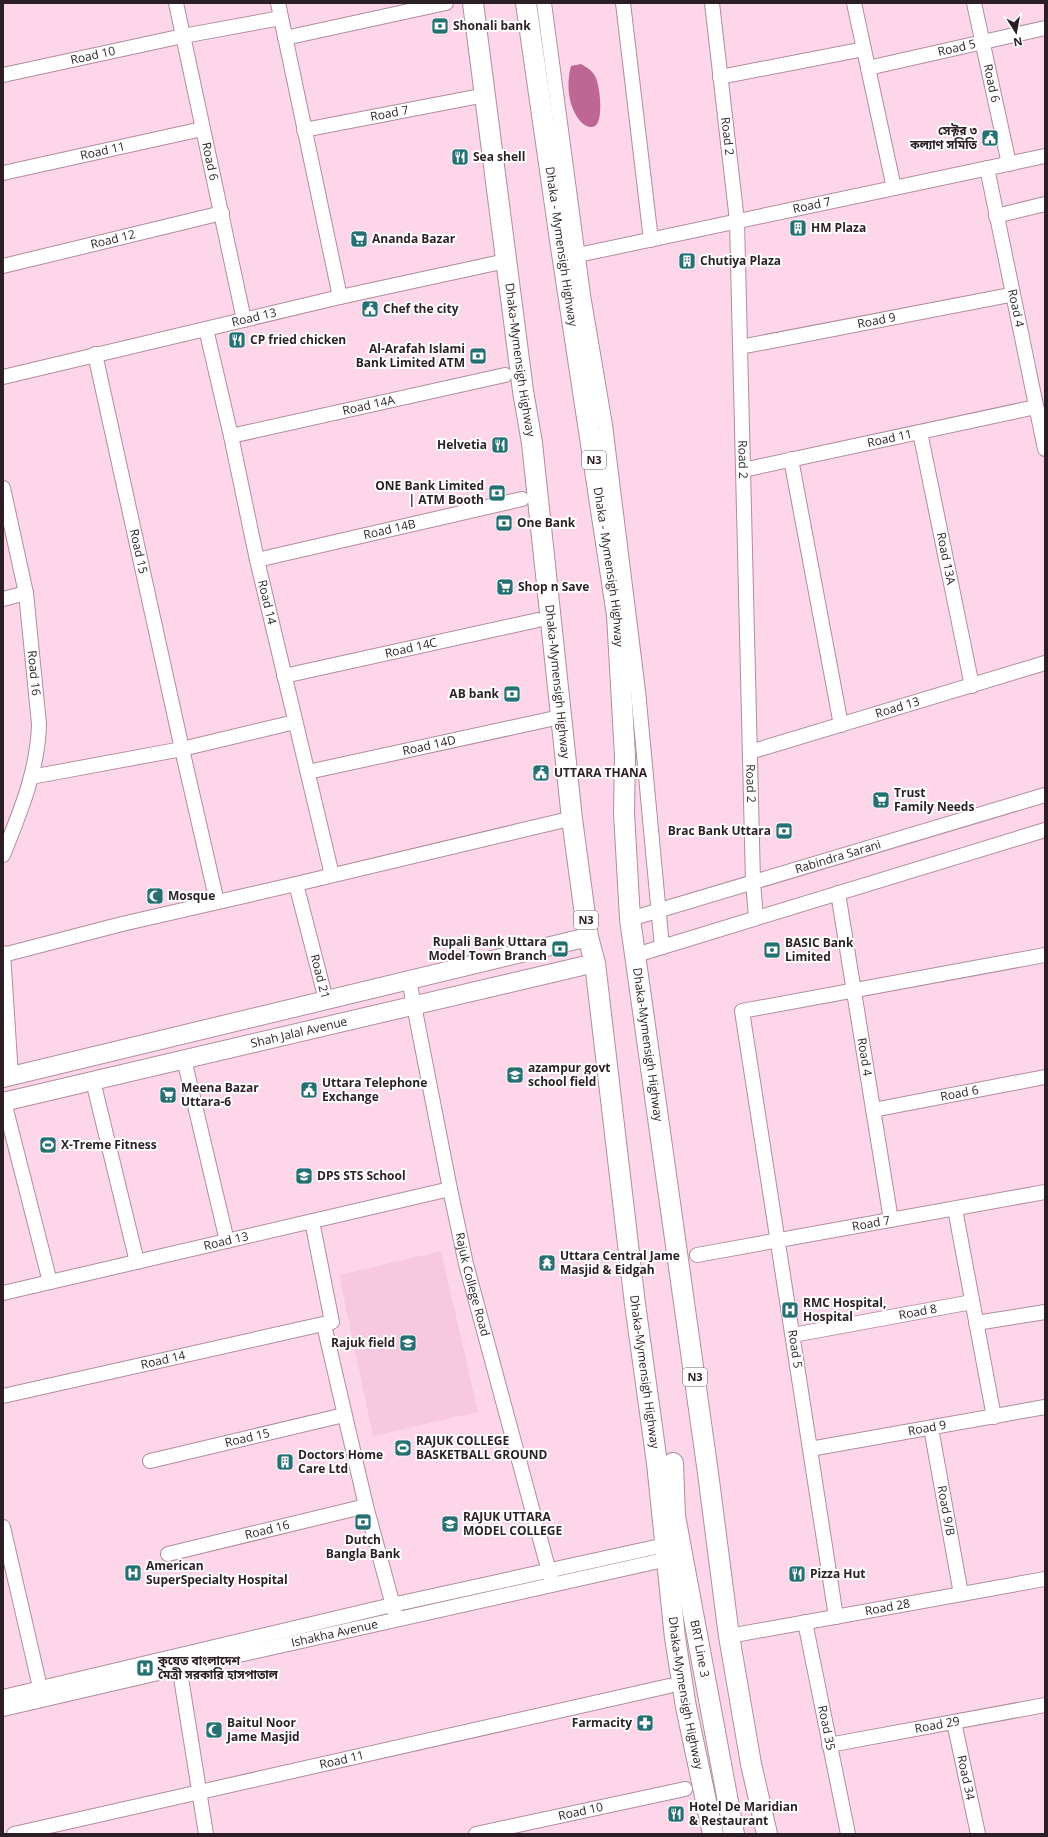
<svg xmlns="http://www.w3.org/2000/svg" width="1048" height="1837" font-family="'Open Sans','Noto Sans Bengali',sans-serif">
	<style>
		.built { fill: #f6c9df }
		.water { fill: #be6795 }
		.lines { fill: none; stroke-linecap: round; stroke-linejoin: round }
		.minor-casing { stroke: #b08d9e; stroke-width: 16 }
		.major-casing { stroke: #b08d9e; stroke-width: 20 }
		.highway-casing { stroke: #b08d9e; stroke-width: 22 }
		.minor { stroke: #fff; stroke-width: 14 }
		.major { stroke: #fff; stroke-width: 18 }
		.highway { stroke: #fff; stroke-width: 20 }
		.labels { text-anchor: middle; stroke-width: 4; stroke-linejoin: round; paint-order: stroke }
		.shield { fill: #fff; stroke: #6b6266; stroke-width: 1 }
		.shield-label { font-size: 11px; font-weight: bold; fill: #2b1e24 }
		.poi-label { font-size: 12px; font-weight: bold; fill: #2b1e24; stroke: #fff; text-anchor: start }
		.street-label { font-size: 12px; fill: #2b1e24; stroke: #fff }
	</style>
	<rect width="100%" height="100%" fill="#fdd7e9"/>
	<polygon class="built" points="441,1251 478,1412 373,1436 339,1275"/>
	<path class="water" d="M581,64C586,67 593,71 595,76C600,84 604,121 595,126C590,129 584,125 581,122C568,107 566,85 571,66Z"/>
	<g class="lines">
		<g class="minor-casing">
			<g id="minor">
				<path id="s1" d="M176,3L244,320"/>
				<polyline points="278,3 340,297"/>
				<polyline points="544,3 583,295 605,425 638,691 662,947"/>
				<polyline points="623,3 651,240"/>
				<path id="s2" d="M712,3L737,221L753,882L756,918"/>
				<polyline points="854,3 894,188"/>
				<path id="s3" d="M974,3L1009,164"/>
				<polyline points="285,38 446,3"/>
				<path id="s4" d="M868,68L1045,28"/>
				<path id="s5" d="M3,75L183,36L281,18"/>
				<polyline points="720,77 864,49"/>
				<path id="s6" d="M304,130L475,97"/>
				<path id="s7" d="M987,168L1045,449"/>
				<path id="s8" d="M3,173L202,129"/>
				<polyline points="996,216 1045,204"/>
				<path id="s9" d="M578,255L1045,156"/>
				<path id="s10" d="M3,266L222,213"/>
				<path id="s11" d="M206,329L231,436L257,560L332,875"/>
				<path id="s12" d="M740,347L1010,295L1013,297"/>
				<path id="s13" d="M95,354L182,749L217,902"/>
				<path id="s14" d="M3,377L340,297L506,261"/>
				<path id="s15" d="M920,432L972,686"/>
				<path id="s16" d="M231,436L505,375"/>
				<polyline points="791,459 841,725"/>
				<path id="s17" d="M743,470L1031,408L1037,409"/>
				<path id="s18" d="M3,488L26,593L39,724C38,770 20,813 3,855"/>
				<path id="s19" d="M257,560L522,499"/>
				<polyline points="3,599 26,593"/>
				<path id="s20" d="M284,676L538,620"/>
				<path id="s21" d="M750,752L1045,663"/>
				<path id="s22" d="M308,772L551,719"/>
				<polyline points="31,777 182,749 295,722"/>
				<path id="s23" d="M838,893L891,1220"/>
				<path id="s24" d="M630,919L1045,795"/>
				<polyline points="3,953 11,1076"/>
				<path id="s25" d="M3,955L122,924L296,884L326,1000L296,884L565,820"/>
				<polyline points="636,955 1045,830"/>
				<path id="s26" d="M409,980L450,1189L466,1264L551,1579"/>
				<polyline points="184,1059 227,1241"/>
				<polyline points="93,1081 137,1262"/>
				<polyline points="4,1102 50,1282"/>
				<path id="s27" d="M873,1110L1045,1077"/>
				<polyline points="955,1209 994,1417"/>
				<path id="s28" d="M697,1255L1045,1192"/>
				<path id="s29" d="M3,1293L450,1189"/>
				<polyline points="976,1323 1045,1312"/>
				<polyline points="324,1325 366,1506 395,1613"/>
				<path id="s30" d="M793,1335L972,1302"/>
				<path id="s31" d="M3,1396L332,1322L312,1221"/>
				<path id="s32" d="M931,1428L961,1594"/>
				<path id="s33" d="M810,1449L1045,1407"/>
				<path id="s34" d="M150,1461L344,1415"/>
				<polyline points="3,1527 42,1696"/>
				<path id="s35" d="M168,1554L366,1506"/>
				<polyline points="836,1617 742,1011 1045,955"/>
				<path id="s36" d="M805,1622L848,1834"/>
				<path id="s37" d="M729,1636L1045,1579"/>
				<polyline points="178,1659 206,1834"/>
				<polyline points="3,1697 392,1605 665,1545"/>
				<path id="s38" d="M3,1709L180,1668L659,1561H667"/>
				<path id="s39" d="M954,1722L978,1834"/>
				<path id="s40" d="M829,1745L1045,1705"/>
				<path id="s41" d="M14,1834L669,1686"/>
				<path id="s42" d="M476,1834L685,1789"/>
			</g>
		</g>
		<g class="major-casing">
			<g id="major">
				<polyline points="3,1078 588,937"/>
				<path id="s43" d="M3,1102L595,963"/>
			</g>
		</g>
		<g class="highway-casing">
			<g id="highway">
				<path id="s44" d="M473,3L523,391L532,443L572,819L588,937L595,963L635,1304L657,1463L675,1638L686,1707L713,1834"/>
				<path id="s45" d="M526,3L561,247L617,615L625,756L624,813L630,919L708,1473L729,1636L751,1764L767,1834"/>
				<path id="s46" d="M673,1463L675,1516L734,1834"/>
			</g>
		</g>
		<use href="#minor" class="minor"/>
		<use href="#major" class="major"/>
		<use href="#highway" class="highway"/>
	</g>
	<defs>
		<g id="bank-square" transform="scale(0.9)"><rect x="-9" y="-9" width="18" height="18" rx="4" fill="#257073" stroke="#fff"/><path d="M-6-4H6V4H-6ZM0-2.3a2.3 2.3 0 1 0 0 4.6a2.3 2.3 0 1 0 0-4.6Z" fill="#fff"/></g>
		<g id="civic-square" transform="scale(0.9)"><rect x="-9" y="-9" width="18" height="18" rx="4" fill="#257073" stroke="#fff"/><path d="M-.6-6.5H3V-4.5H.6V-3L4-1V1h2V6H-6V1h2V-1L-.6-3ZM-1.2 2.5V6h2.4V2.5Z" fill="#fff"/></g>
		<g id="restaurant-square" transform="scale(0.9)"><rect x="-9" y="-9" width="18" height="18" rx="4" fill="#257073" stroke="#fff"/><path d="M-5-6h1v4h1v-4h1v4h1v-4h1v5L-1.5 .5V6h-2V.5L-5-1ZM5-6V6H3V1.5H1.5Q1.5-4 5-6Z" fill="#fff"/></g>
		<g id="building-square" transform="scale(0.9)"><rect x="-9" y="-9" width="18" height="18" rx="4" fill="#257073" stroke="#fff"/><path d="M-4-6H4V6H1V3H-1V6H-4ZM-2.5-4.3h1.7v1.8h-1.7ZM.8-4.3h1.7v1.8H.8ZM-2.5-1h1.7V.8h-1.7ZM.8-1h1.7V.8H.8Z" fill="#fff"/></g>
		<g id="supermarket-square" transform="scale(0.9)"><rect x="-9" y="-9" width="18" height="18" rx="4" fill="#257073" stroke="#fff"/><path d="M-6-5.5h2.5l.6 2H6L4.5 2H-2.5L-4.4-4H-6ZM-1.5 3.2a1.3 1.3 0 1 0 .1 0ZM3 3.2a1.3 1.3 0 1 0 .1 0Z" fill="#fff"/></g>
		<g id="mosque-square" transform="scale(0.9)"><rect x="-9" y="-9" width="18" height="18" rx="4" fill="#257073" stroke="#fff"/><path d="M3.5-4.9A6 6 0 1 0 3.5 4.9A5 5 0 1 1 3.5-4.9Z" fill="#fff"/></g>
		<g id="university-square" transform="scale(0.9)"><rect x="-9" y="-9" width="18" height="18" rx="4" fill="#257073" stroke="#fff"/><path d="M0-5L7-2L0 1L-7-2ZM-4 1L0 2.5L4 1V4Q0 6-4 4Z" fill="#fff"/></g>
		<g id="stadium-square" transform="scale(0.9)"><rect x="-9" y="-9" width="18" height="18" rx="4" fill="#257073" stroke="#fff"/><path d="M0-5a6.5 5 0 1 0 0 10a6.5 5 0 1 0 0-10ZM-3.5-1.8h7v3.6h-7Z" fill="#fff"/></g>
		<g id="school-square" transform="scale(0.9)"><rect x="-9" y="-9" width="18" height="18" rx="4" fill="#257073" stroke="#fff"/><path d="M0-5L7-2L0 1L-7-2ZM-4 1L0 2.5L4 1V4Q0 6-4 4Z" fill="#fff"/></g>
		<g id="temple-square" transform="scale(0.9)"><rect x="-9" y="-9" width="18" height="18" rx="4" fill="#257073" stroke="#fff"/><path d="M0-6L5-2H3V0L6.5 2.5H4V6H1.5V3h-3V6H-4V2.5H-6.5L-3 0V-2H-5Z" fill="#fff"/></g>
		<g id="hospital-square" transform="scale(0.9)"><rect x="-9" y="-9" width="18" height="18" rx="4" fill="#257073" stroke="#fff"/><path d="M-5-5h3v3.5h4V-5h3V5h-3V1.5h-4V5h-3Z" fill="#fff"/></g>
		<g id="pharmacy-square" transform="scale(0.9)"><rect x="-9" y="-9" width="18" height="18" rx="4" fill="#257073" stroke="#fff"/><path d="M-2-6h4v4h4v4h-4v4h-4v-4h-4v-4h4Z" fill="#fff"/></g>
	</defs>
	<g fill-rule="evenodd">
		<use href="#bank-square" x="440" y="26"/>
		<use href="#civic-square" x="990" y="138"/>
		<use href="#restaurant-square" x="460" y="157"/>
		<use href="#building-square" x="798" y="228"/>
		<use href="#supermarket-square" x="359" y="239"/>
		<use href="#building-square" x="687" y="261"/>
		<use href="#civic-square" x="370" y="309"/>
		<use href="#restaurant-square" x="237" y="340"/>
		<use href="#bank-square" x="478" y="356"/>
		<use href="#restaurant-square" x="500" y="445"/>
		<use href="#bank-square" x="497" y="493"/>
		<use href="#bank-square" x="504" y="523"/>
		<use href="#supermarket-square" x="505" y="587"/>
		<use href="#bank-square" x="512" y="694"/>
		<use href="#civic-square" x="541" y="773"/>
		<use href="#supermarket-square" x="881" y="800"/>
		<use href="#bank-square" x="784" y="831"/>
		<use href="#mosque-square" x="155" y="896"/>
		<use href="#bank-square" x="560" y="949"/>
		<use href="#bank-square" x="772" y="950"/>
		<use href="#university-square" x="515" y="1075"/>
		<use href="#civic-square" x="309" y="1090"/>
		<use href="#supermarket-square" x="168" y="1095"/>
		<use href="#stadium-square" x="48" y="1145"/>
		<use href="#school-square" x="304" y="1176"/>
		<use href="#temple-square" x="547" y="1263"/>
		<use href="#hospital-square" x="790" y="1310"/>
		<use href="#school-square" x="408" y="1343"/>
		<use href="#stadium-square" x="403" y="1448"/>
		<use href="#building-square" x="285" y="1462"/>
		<use href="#bank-square" x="363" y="1522"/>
		<use href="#university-square" x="450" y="1524"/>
		<use href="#hospital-square" x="133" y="1573"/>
		<use href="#restaurant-square" x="797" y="1574"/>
		<use href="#hospital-square" x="145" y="1668"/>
		<use href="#pharmacy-square" x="645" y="1723"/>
		<use href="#mosque-square" x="214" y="1730"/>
		<use href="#restaurant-square" x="676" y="1814"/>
	</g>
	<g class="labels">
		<g class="shield">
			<rect x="582" y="451" width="24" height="18" rx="3"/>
			<rect x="574" y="911" width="24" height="18" rx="3"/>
			<rect x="683" y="1368" width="24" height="18" rx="3"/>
		</g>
		<g class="shield-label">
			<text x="594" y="464">N3</text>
			<text x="586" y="924">N3</text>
			<text x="695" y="1381">N3</text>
		</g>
		<g class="poi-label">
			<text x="453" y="30">Shonali bank</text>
			<text x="977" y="135" text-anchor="end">সেক্টর ৩<tspan x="977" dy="14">কল্যাণ সমিতি</tspan></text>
			<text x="473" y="161">Sea shell</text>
			<text x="811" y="232">HM Plaza</text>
			<text x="372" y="243">Ananda Bazar</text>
			<text x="700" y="265">Chutiya Plaza</text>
			<text x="383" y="313">Chef the city</text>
			<text x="250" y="344">CP fried chicken</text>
			<text x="465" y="353" text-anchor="end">Al-Arafah Islami<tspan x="465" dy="14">Bank Limited ATM</tspan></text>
			<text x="487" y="449" text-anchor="end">Helvetia</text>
			<text x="484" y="490" text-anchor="end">ONE Bank Limited<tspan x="484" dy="14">| ATM Booth</tspan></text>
			<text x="517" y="527">One Bank</text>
			<text x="518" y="591">Shop n Save</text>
			<text x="499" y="698" text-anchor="end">AB bank</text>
			<text x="554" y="777">UTTARA THANA</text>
			<text x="894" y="797">Trust<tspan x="894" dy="14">Family Needs</tspan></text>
			<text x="771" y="835" text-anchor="end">Brac Bank Uttara</text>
			<text x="168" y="900">Mosque</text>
			<text x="547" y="946" text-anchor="end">Rupali Bank Uttara<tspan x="547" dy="14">Model Town Branch</tspan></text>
			<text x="785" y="947">BASIC Bank<tspan x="785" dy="14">Limited</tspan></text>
			<text x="528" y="1072">azampur govt<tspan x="528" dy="14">school field</tspan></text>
			<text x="322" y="1087">Uttara Telephone<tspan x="322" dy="14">Exchange</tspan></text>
			<text x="181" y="1092">Meena Bazar<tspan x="181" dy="14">Uttara-6</tspan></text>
			<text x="61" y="1149">X-Treme Fitness</text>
			<text x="317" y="1180">DPS STS School</text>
			<text x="560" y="1260">Uttara Central Jame<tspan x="560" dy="14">Masjid &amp; Eidgah</tspan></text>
			<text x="803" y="1307">RMC Hospital,<tspan x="803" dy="14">Hospital</tspan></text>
			<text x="395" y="1347" text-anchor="end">Rajuk field</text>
			<text x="416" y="1445">RAJUK COLLEGE<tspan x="416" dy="14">BASKETBALL GROUND</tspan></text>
			<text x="298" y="1459">Doctors Home<tspan x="298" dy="14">Care Ltd</tspan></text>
			<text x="463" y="1521">RAJUK UTTARA<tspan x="463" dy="14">MODEL COLLEGE</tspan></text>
			<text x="363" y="1544" text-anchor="middle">Dutch<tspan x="363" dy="14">Bangla Bank</tspan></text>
			<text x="146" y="1570">American<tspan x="146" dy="14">SuperSpecialty Hospital</tspan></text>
			<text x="810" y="1578">Pizza Hut</text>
			<text x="158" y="1665">কুয়েত বাংলাদেশ<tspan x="158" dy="14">মৈত্রী সরকারি হাসপাতাল</tspan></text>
			<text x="227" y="1727">Baitul Noor<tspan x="227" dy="14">Jame Masjid</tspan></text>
			<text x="632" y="1727" text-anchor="end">Farmacity</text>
			<text x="689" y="1811">Hotel De Maridian<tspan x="689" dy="14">&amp; Restaurant</tspan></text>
		</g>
		<g class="street-label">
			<text dy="4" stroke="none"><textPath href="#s4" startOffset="91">Road 5</textPath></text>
			<text dy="4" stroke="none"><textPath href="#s5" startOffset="92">Road 10</textPath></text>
			<text dy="4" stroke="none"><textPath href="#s3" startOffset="82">Road 6</textPath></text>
			<text dy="4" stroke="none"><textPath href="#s6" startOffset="87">Road 7</textPath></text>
			<text dy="4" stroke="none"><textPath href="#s2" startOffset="134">Road 2</textPath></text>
			<text dy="4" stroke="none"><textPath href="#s8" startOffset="102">Road 11</textPath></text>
			<text dy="4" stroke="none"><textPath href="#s1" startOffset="162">Road 6</textPath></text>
			<text dy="4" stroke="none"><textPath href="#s9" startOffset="239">Road 7</textPath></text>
			<text dy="4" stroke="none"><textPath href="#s10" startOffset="113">Road 12</textPath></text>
			<text dy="4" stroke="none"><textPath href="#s45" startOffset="246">Dhaka - Mymensigh Highway</textPath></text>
			<text dy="4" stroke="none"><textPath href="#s7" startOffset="143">Road 4</textPath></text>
			<text dy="4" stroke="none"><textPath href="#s14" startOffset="258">Road 13</textPath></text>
			<text dy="4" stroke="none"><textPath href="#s12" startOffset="139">Road 9</textPath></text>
			<text dy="4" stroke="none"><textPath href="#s44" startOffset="360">Dhaka-Mymensigh Highway</textPath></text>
			<text dy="4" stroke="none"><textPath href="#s16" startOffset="141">Road 14A</textPath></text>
			<text dy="4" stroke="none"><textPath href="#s17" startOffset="150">Road 11</textPath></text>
			<text dy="4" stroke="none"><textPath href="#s2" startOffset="458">Road 2</textPath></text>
			<text dy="4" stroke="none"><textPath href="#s19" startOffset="136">Road 14B</textPath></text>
			<text dy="4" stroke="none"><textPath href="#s13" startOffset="202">Road 15</textPath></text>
			<text dy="4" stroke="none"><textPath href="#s15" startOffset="129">Road 13A</textPath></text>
			<text dy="4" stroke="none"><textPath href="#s45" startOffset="570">Dhaka - Mymensigh Highway</textPath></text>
			<text dy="4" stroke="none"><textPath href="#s11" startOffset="280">Road 14</textPath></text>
			<text dy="4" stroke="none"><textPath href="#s20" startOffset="130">Road 14C</textPath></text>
			<text dy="4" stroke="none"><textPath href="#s18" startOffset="188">Road 16</textPath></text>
			<text dy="4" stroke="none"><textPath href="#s44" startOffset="684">Dhaka-Mymensigh Highway</textPath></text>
			<text dy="4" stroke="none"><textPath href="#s21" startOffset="154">Road 13</textPath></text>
			<text dy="4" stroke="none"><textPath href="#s22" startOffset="124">Road 14D</textPath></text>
			<text dy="4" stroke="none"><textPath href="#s2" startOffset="782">Road 2</textPath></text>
			<text dy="4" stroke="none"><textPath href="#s24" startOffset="217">Rabindra Sarani</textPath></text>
			<text dy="4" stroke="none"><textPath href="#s25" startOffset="397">Road 21</textPath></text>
			<text dy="4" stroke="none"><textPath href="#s43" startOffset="304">Shah Jalal Avenue</textPath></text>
			<text dy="4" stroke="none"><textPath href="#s45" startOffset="1050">Dhaka-Mymensigh Highway</textPath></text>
			<text dy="4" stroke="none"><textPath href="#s23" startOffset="166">Road 4</textPath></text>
			<text dy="4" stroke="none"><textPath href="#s27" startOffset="88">Road 6</textPath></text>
			<text dy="4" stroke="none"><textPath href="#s28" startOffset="177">Road 7</textPath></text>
			<text dy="4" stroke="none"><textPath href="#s29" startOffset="229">Road 13</textPath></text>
			<text dy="4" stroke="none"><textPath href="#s26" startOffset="311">Rajuk College Road</textPath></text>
			<text dy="4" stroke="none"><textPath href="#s30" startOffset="127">Road 8</textPath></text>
			<text transform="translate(795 1349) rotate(81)" y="4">Road 5</text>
			<text dy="4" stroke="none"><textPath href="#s31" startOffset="164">Road 14</textPath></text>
			<text dy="4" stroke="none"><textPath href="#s44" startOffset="1380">Dhaka-Mymensigh Highway</textPath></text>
			<text dy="4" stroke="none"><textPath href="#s33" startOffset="119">Road 9</textPath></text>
			<text dy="4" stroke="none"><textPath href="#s34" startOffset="100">Road 15</textPath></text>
			<text dy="4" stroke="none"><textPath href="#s32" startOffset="84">Road 9/B</textPath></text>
			<text dy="4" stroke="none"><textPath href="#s35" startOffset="102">Road 16</textPath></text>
			<text dy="4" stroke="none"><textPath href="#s37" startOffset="161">Road 28</textPath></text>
			<text dy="4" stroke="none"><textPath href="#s38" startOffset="340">Ishakha Avenue</textPath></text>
			<text dy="4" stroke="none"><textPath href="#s46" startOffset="188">BRT Line 3</textPath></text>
			<text dy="4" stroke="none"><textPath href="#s44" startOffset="1704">Dhaka-Mymensigh Highway</textPath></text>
			<text dy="4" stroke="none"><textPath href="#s40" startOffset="110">Road 29</textPath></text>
			<text dy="4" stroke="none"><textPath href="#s36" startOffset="108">Road 35</textPath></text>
			<text dy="4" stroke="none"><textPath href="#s41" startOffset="336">Road 11</textPath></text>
			<text dy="4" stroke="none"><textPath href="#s39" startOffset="57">Road 34</textPath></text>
			<text dy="4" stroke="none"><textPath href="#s42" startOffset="107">Road 10</textPath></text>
		</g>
	</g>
	<rect width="1048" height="1837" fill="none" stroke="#2b1e24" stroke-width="8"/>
	<g transform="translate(1016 32) rotate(169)" stroke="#ffffff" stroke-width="3" paint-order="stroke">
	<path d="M0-3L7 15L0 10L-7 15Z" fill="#2b1e24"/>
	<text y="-6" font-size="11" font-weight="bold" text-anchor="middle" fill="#2b1e24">N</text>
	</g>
</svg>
